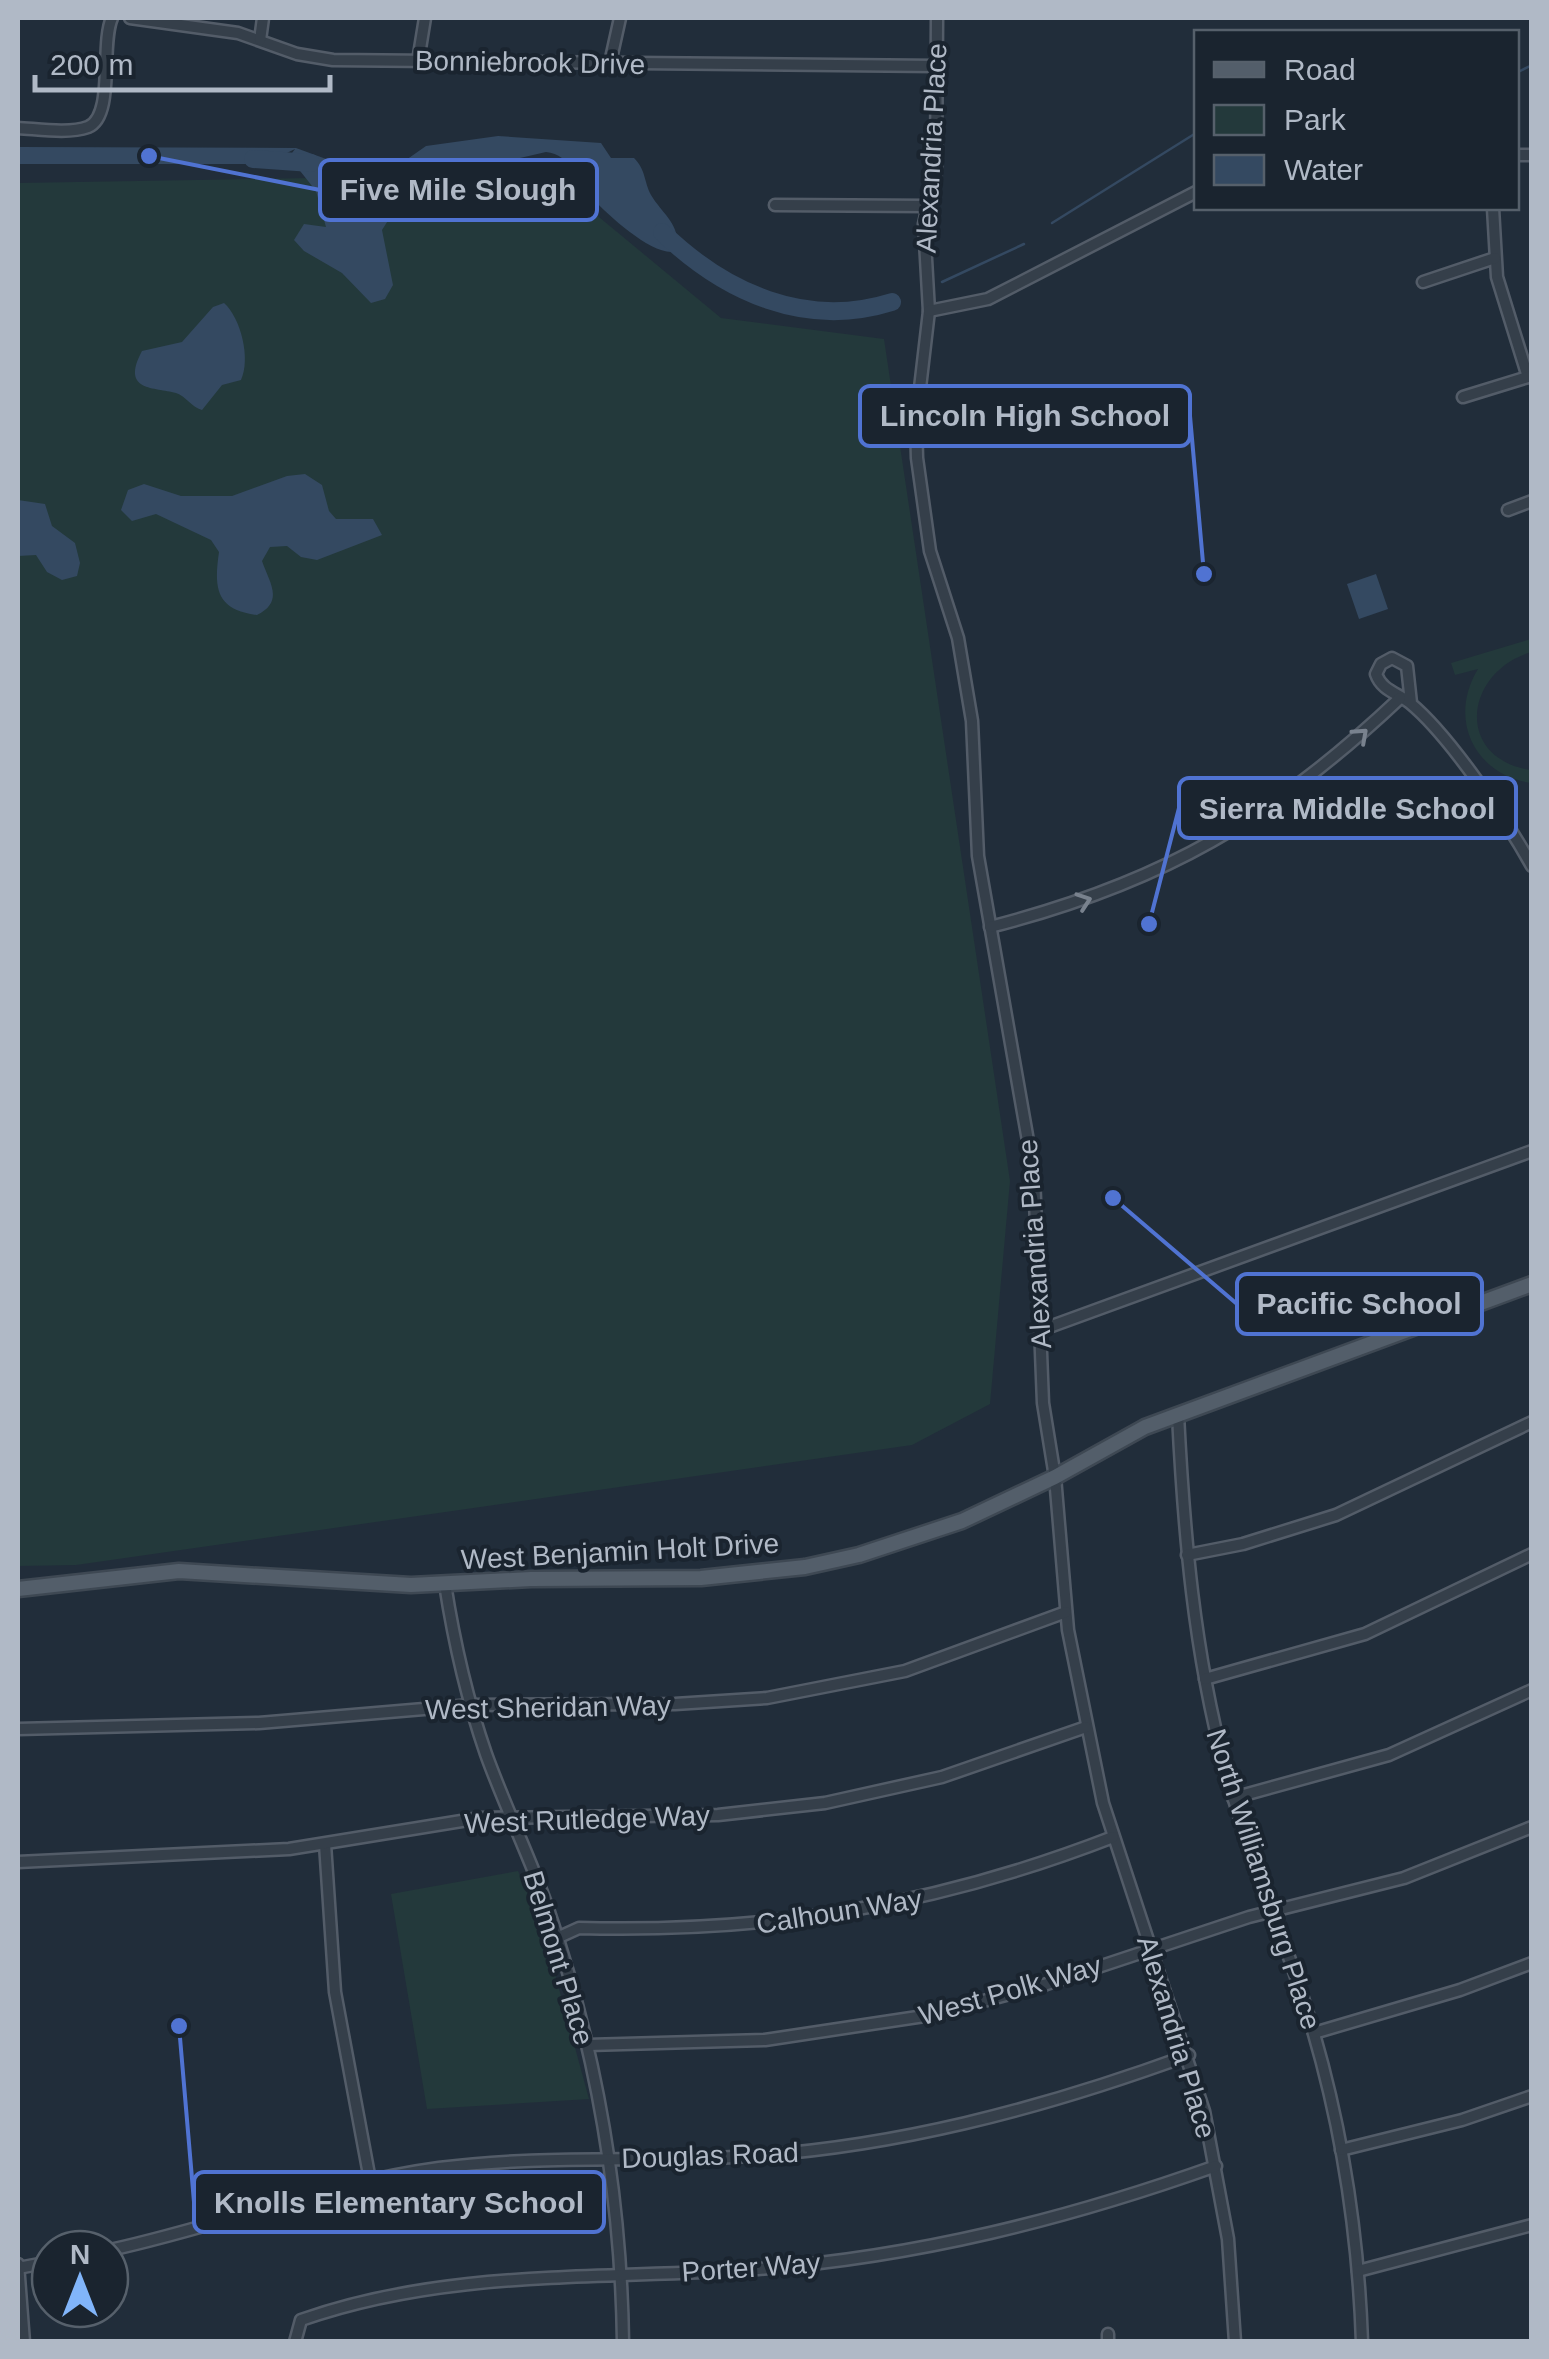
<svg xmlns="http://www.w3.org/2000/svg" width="1549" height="2359" font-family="Helvetica,sans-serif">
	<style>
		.green { fill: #23393b }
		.water { fill: #344961 }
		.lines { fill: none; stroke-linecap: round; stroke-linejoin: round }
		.stream { stroke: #344961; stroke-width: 2.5 }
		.river { stroke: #344961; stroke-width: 18 }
		.minor-casing { stroke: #535c68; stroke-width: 15 }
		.major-casing { stroke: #3e4853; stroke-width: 19 }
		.minor { stroke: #353f4a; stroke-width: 10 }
		.major { stroke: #535e6a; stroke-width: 14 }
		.oneway { stroke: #79828e }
		.labels { text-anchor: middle; stroke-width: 8; stroke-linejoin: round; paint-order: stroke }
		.street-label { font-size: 28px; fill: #b0b9c6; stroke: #1a242f }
		.leader { fill: none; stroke: #5073d2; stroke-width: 4 }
		.callout-dot { fill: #5073d2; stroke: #1a242f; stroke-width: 4 }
		.callout { fill: #1a242f; stroke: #5073d2; stroke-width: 4 }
		.callout-label { font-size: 30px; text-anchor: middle; font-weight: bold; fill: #b0b9c6 }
	</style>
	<rect width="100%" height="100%" fill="#212d3a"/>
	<g class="green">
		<polygon points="547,174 721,318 884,339 1010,1181 990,1404 912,1445 76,1565 18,1566 18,183"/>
		<path d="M1531,639V652C1463,673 1455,759 1531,770V783C1473,774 1448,718 1478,669L1455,675L1451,663Z"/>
		<polygon points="518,1871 540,1919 589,2099 427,2109 391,1894"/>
	</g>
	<g class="water">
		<path d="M498,136L601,143L611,158H634C646,170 644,182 651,195C663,215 681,224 677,251C656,259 609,216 594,200C579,183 571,154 546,152L489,165L455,192L423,201L389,219L382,230L393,285L385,299L371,303L342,273L304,251L294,240L304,224L326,227L316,191L289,157L295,149L264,164H18V147L296,148L370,175L396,167L426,146Z"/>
		<path d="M224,303C241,318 251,359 241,380L222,385L202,410C191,407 186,396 176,393C155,387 120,392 142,351L182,342L213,307Z"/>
		<path d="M305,474L322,485L329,511L336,519H373L382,535L317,560L301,557L287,546L270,547L262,561C269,582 285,601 257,615C215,610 214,587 219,552L211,540L156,514L132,521L121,510L128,490L144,484L181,496H232L287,476Z"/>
		<polygon points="18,500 45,504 52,526 75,543 80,563 77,576 62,580 47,572 36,555 18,556"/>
		<polygon points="1376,574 1388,609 1359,619 1347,584"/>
	</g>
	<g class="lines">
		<g class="stream">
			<polyline points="1516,73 1532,65"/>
			<polyline points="1052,223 1196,133"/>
			<polyline points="942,282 1024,244"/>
		</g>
		<g class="river">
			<polyline points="253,159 311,163"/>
			<path d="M662,232C725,293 806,329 892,302"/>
		</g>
		<g class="minor-casing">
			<g id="minor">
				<polyline points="130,18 238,33 297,54 333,60 937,66"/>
				<polyline points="937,18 936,170 924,224 929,311 916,422 917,458 930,551 958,638 972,721 978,856 1034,1175 1043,1403 1055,1477 1068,1630 1103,1803 1204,2111 1228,2239 1235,2342"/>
				<polyline points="260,40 263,18"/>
				<polyline points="418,61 425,18"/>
				<polyline points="610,63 620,18"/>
				<path d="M18,128C38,129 69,134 88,127C115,116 100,44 112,18"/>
				<polyline points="1516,155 1532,155"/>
				<polyline points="775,205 928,206"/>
				<polyline points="1493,208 1497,277 1528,377"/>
				<polyline points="1423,282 1495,258"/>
				<polyline points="929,311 988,299 1196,192"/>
				<polyline points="1463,397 1531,376"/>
				<polyline points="1508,510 1532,501"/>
				<path d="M1411,703L1407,666L1392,658L1381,664L1376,674C1382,691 1398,693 1410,703C1449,735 1507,821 1532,866"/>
				<path d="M990,927C1162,883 1272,819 1400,698"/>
				<polyline points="1041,1330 1532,1151"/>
				<path d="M1178,1415C1184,1534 1194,1652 1225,1768C1246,1847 1278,1921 1303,1998C1339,2109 1358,2225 1362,2342"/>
				<polyline points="1187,1555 1243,1544 1336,1515 1532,1422"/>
				<path d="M445,1584C454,1642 467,1699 486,1754C505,1807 530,1857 548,1909C596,2049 621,2194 623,2342"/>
				<polyline points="1205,1679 1365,1634 1532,1554"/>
				<polyline points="18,1729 259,1723 471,1705 675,1704 767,1698 905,1671 1066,1612"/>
				<polyline points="1233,1798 1389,1755 1532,1690"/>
				<polyline points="325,1844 335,1992 370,2180"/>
				<polyline points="18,1862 289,1849 480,1818 718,1815 825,1803 942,1777 1086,1727"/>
				<path d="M557,1938L579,1928C770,1933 935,1906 1113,1837"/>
				<polyline points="1314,2033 1460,1990 1532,1963"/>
				<polyline points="588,2045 765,2040 931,2015 1047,1984 1249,1917 1404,1878 1532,1827"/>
				<polyline points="1341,2150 1462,2120 1532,2096"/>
				<path d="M110,2250C221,2226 327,2183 439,2168C537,2155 635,2162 734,2157C891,2149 1041,2109 1189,2055"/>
				<polyline points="18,2264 24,2342"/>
				<polyline points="18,2268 50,2262"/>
				<polyline points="1358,2271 1532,2225"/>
				<path d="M295,2342L301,2320C449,2268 604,2280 758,2269C917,2257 1067,2219 1216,2166"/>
				<polyline points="1108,2342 1108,2334"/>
			</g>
		</g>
		<g class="major-casing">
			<polyline id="major" points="18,1589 179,1571 411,1585 531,1579 701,1578 805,1567 859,1555 962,1521 1055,1477 1145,1427 1532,1284"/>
		</g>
		<use href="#minor" class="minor"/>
		<use href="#major" class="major"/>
	</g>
	<defs><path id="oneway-chevron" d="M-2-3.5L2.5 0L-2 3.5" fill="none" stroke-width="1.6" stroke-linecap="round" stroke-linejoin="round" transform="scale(2.5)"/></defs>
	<g class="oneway">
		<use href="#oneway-chevron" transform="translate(1361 735) rotate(-42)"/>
		<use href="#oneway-chevron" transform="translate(1084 901) rotate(-19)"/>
	</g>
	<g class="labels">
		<g class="street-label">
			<text transform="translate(530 62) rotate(1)" y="10">Bonniebrook Drive</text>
			<text transform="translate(931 148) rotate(-87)" y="10">Alexandria Place</text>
			<text transform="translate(1034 1244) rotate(-94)" y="10">Alexandria Place</text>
			<text transform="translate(620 1551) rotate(-3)" y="10">West Benjamin Holt Drive</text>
			<text transform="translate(548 1707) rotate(-1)" y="10">West Sheridan Way</text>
			<text transform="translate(587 1819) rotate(-2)" y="10">West Rutledge Way</text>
			<text transform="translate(1264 1879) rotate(72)" y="10">North Williamsburg Place</text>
			<text transform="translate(839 1911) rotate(-9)" y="10">Calhoun Way</text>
			<text transform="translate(559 1958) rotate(73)" y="10">Belmont Place</text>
			<text transform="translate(1010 1990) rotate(-16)" y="10">West Polk Way</text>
			<text transform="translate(1177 2037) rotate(73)" y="10">Alexandria Place</text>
			<text transform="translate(710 2155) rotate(-2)" y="10">Douglas Road</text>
			<text transform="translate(751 2267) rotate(-4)" y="10">Porter Way</text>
		</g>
	</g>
	<path class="leader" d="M149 156L320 190M1204 574L1190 416M1149 924L1179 808M1113 1198L1237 1304M179 2026L194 2202"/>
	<g class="callout-dot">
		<circle cx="149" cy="156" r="10"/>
		<circle cx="1204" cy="574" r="10"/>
		<circle cx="1149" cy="924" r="10"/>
		<circle cx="1113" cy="1198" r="10"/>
		<circle cx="179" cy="2026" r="10"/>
	</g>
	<g class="callout">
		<rect x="320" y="160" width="277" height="60" rx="10"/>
		<rect x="860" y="386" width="330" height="60" rx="10"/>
		<rect x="1179" y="778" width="337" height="60" rx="10"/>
		<rect x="1237" y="1274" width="245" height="60" rx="10"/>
		<rect x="194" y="2172" width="410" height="60" rx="10"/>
	</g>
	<g class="callout-label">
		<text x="458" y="200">Five Mile Slough</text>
		<text x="1025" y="426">Lincoln High School</text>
		<text x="1347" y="819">Sierra Middle School</text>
		<text x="1359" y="1314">Pacific School</text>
		<text x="399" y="2213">Knolls Elementary School</text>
	</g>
	<rect width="1549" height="2359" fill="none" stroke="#b0b9c6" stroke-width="40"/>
	<rect x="1194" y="30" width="325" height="180" fill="#1a242f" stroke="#56606b" stroke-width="2.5"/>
	<rect x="1214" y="62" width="50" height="15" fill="#535e6a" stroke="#56606b" stroke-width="2.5"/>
	<text x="1284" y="80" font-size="30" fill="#b0b9c6">Road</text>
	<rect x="1214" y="105" width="50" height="30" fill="#23393b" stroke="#56606b" stroke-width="2.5"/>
	<text x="1284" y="130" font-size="30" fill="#b0b9c6">Park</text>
	<rect x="1214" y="155" width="50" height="30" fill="#344961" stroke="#56606b" stroke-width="2.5"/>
	<text x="1284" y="180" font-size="30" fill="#b0b9c6">Water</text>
	<g transform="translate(80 2279)"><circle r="48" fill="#1a242f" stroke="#56606b" stroke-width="2.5"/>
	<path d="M0-8L18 38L0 25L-18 38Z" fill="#81b5fa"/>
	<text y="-15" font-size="28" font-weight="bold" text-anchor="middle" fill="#b0b9c6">N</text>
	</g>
	<path d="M35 75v15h295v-15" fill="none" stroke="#b0b9c6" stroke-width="5"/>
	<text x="50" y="75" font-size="30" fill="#b0b9c6" stroke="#1a242f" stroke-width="8" paint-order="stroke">200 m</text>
</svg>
